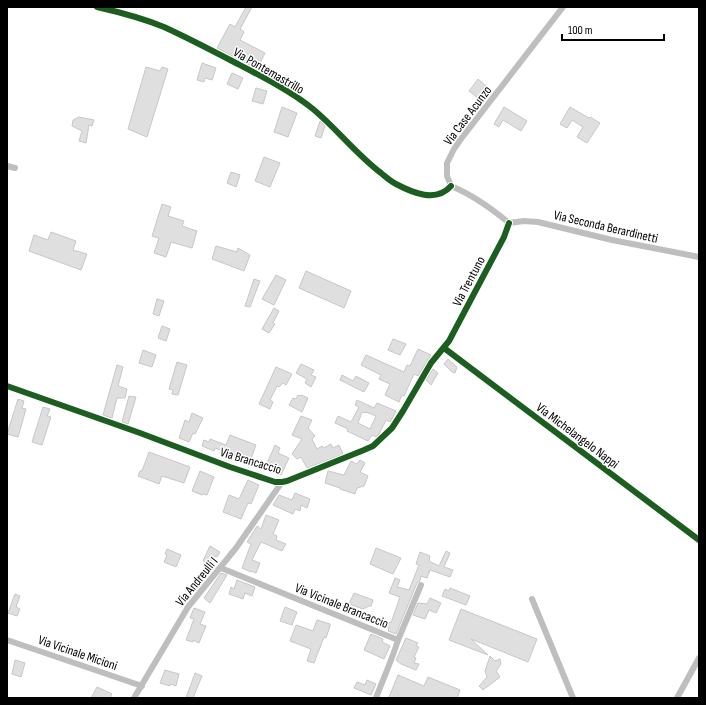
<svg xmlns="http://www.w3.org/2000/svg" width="706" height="705" font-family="'Sofia Sans Condensed',sans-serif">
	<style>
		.building { fill: #dfdfdf; stroke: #c7c7c7; fill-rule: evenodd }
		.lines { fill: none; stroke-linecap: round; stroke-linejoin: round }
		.street { stroke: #bebebe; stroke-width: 6 }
		.cycleway-casing { stroke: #fff; stroke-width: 8 }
		.cycleway { stroke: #1b5e20; stroke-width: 6 }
		.labels { text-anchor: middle; stroke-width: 3; stroke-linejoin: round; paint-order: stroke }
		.street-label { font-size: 13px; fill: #000; stroke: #fff }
	</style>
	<rect width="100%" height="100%" fill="#fff"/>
	<g class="building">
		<polygon points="246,7 252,7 240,29 244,32 240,40 265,53 257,69 217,48 230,24 235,27"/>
		<polygon points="202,63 216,68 212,80 205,78 204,82 197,80"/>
		<polygon points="146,67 160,71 162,67 168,69 147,137 128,129"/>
		<polygon points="232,73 243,78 238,89 227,84"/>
		<polygon points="478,79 488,88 479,99 469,91"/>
		<polygon points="256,88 267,91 263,104 252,101"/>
		<polygon points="282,107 297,113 288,137 274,132"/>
		<polygon points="504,107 527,121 521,131 503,120 499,127 494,124"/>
		<polygon points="570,107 589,118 590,117 600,123 587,143 577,137 583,127 572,120 567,128 560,124"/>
		<polygon points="79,117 94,120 92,126 89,125 86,143 79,141 82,131 72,126 73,120"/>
		<polygon points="320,121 325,126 321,138 315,136"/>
		<polygon points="264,157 280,163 270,187 255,181"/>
		<polygon points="231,172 240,175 236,187 227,183"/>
		<polygon points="162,204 171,207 168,216 184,221 182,226 197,231 192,248 171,242 166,257 154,253 159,238 152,236"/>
		<polygon points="51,232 76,241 73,250 87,254 81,270 29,251 34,235 48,240"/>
		<polygon points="216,246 237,252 238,248 250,255 244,271 212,259"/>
		<polygon points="306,271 351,291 344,308 299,288"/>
		<polygon points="276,275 286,280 274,305 262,299"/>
		<polygon points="254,279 260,281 250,307 245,306"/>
		<polygon points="157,299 164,301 159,316 153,314"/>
		<polygon points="274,308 279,311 273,323 275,324 269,333 262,329"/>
		<polygon points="162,326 170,329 166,341 158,338"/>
		<polygon points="393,339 406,344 400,355 388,350"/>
		<polygon points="418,349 431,355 418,376 414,374 404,396 402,395 399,402 385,395 390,384 379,379 381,375 361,365 366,355 404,372 407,365 410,366"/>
		<polygon points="143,350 156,355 152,367 139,363"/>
		<polygon points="448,359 457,367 455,373 452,372 444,364"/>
		<polygon points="177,362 187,365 178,395 172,394 173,390 169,389"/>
		<polygon points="301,364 314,370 311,375 316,377 311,387 305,383 307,379 296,373"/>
		<polygon points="117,365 123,367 118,386 127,389 125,398 117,398 112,418 103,415"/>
		<polygon points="276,367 292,374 286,385 283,383 279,387 277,386 270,400 273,402 270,409 259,404"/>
		<polygon points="433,369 438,373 431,385 426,380"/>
		<polygon points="342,375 353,381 356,376 369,383 364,392 340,380"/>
		<polygon points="298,395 300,396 301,395 308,398 302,412 289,405 293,398 296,399"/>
		<polygon points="129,396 136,397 128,424 122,422"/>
		<polygon points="18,399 24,401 22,408 26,409 18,437 7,434"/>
		<path d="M357,400L374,408L377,403L396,411L390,422L386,420L379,434L376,437L372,435L368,441L347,431L348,429L335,423L338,416L351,422L359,407L355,405ZM362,412L365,413L366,412L376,416L370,429L358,423Z"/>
		<polygon points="43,407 50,409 47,416 51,417 42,445 32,442"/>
		<polygon points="192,413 203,418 195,434 193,433 189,442 179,438 185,420 189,422"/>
		<polygon points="301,416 312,420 308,428 315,436 312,439 317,449 322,446 324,448 331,444 333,448 339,445 343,454 307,468 301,457 297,459 292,454 302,439 292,435"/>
		<polygon points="230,435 256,445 250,461 215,448 214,451 202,446 204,440 209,442 210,439 226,445"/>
		<polygon points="275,445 280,448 278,453 289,458 281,475 265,468"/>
		<polygon points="149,452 190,467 184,483 162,476 159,484 138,476 140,471 142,471"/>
		<polygon points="360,460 365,463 360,472 368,476 364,486 357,488 355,494 340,489 340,488 325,483 328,471 344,475 351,461 357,464"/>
		<polygon points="200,471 214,477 207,495 203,494 202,495 192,491"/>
		<polygon points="248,480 259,485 251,504 248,503 241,519 223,512 229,495 239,499"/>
		<polygon points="295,493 310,499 307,508 301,505 300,511 295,509 293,514 273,505 279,495 292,500"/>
		<polygon points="266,515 279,520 273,534 277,536 276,540 286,544 282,551 261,542 252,560 260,563 256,573 251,571 251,572 242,568 251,544 247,542 257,526 261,529"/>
		<polygon points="210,546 220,552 217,557 215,556 210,564 203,561"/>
		<polygon points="376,548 401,558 393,574 370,564"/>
		<polygon points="167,549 181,555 176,567 164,562 167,555 165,554"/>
		<polygon points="446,551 450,553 444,567 453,570 450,577 430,570 427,578 421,576 420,581 417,583 396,634 388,631 389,628 387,627 389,622 391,623 400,597 389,593 395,578 400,580 397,587 409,590 419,565 416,564 420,552 430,556 429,561 439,566"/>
		<polygon points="221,573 227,575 210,603 204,598"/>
		<polygon points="237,580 255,587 252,596 245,593 243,599 229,594 231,587 234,589"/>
		<polygon points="450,588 470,596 466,605 442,596 445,589 449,591"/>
		<polygon points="354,593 373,600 371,606 369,606 363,609 349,604"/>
		<polygon points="15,594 20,596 16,607 20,609 17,616 8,613"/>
		<polygon points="430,598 441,603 436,613 429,610 425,619 413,615 418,603 427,604"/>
		<polygon points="285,607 297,612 292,625 280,621"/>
		<polygon points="194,608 205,612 200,624 206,626 199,643 193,640 193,642 186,640 194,619 190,618"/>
		<polygon points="461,609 537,639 528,662 471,639 488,655 449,640"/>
		<polygon points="317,620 330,624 330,626 326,638 324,637 314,663 307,661 311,649 290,641 296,625 313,631"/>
		<polygon points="371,634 383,639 382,642 390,646 384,659 364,650"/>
		<polygon points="406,638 418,643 416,646 419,647 414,657 416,658 414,663 419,664 416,670 401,664 396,660"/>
		<polygon points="490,656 495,661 500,659 501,664 496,671 500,677 483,690 479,686 487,677 485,671"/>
		<polygon points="15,660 25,663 21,677 12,674"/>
		<polygon points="165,670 179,674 176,686 170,684 170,686 160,683"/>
		<polygon points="195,673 202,676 193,698 186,698"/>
		<polygon points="398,675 424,686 428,677 460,690 457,698 392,698 389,697"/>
		<polygon points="367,680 376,684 371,695 354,688 357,682 365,685"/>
		<polygon points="97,687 112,694 110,698 91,698"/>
	</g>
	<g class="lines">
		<g class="street">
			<path d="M97,7C119,12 142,18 164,27C188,38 211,50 234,62C261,76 289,90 313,109C337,129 356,154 381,173C386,177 390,181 396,184C413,193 436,203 451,186"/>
			<polyline points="7,166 15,168"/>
			<path d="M509,223C491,208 473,195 451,186L447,176V163L454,149L461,139L563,7"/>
			<polyline points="509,223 524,221 538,222 612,240 699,257"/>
			<polyline points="444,348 699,540"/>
			<polyline points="7,386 140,433 230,467 275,482 282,482 287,481 364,450 373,446 392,428 403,411 431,363 449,341 504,237 509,223"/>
			<path d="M221,568L398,640C392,660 383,679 376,698"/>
			<polyline points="532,599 573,698"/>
			<polyline points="7,640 142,686"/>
			<polyline points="398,640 421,585"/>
			<polyline points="134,698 188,607 236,548 282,482"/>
			<polyline points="677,698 699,658"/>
		</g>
		<g class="cycleway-casing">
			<g id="cycleway">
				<path d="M97,7C119,12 142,18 164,27C188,38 211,50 234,62C261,76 289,90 313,109C337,129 356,154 381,173C386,177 390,181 396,184C413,193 436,203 451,186"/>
				<polyline points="444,348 699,540"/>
				<polyline points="7,386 140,433 230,467 275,482 282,482 287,481 364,450 373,446 392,428 403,411 431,363 449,341 504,237 509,223"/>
			</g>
		</g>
		<use href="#cycleway" class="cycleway"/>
	</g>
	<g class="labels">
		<g class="street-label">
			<text transform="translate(269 70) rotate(30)" y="5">Via Pontemastrillo</text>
			<text transform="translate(467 115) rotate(-53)" y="5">Via Case Acunzo</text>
			<text transform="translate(606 226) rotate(13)" y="5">Via Seconda Berardinetti</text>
			<text transform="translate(468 281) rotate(-62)" y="5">Via Trentuno</text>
			<text transform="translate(578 435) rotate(37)" y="5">Via Michelangelo Nappi</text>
			<text transform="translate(251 460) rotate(17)" y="5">Via Brancaccio</text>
			<text transform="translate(196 581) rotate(-51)" y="5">Via Andreulli I</text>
			<text transform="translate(342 605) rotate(22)" y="5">Via Vicinale Brancaccio</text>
			<text transform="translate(78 652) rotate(19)" y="5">Via Vicinale Micioni</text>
		</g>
	</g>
	<rect width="706" height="705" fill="none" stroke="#000000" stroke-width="16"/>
	<path d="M562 34v6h102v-6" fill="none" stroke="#000000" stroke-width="2"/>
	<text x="568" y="34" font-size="12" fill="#000000" stroke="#ffffff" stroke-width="3" paint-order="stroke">100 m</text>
</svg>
